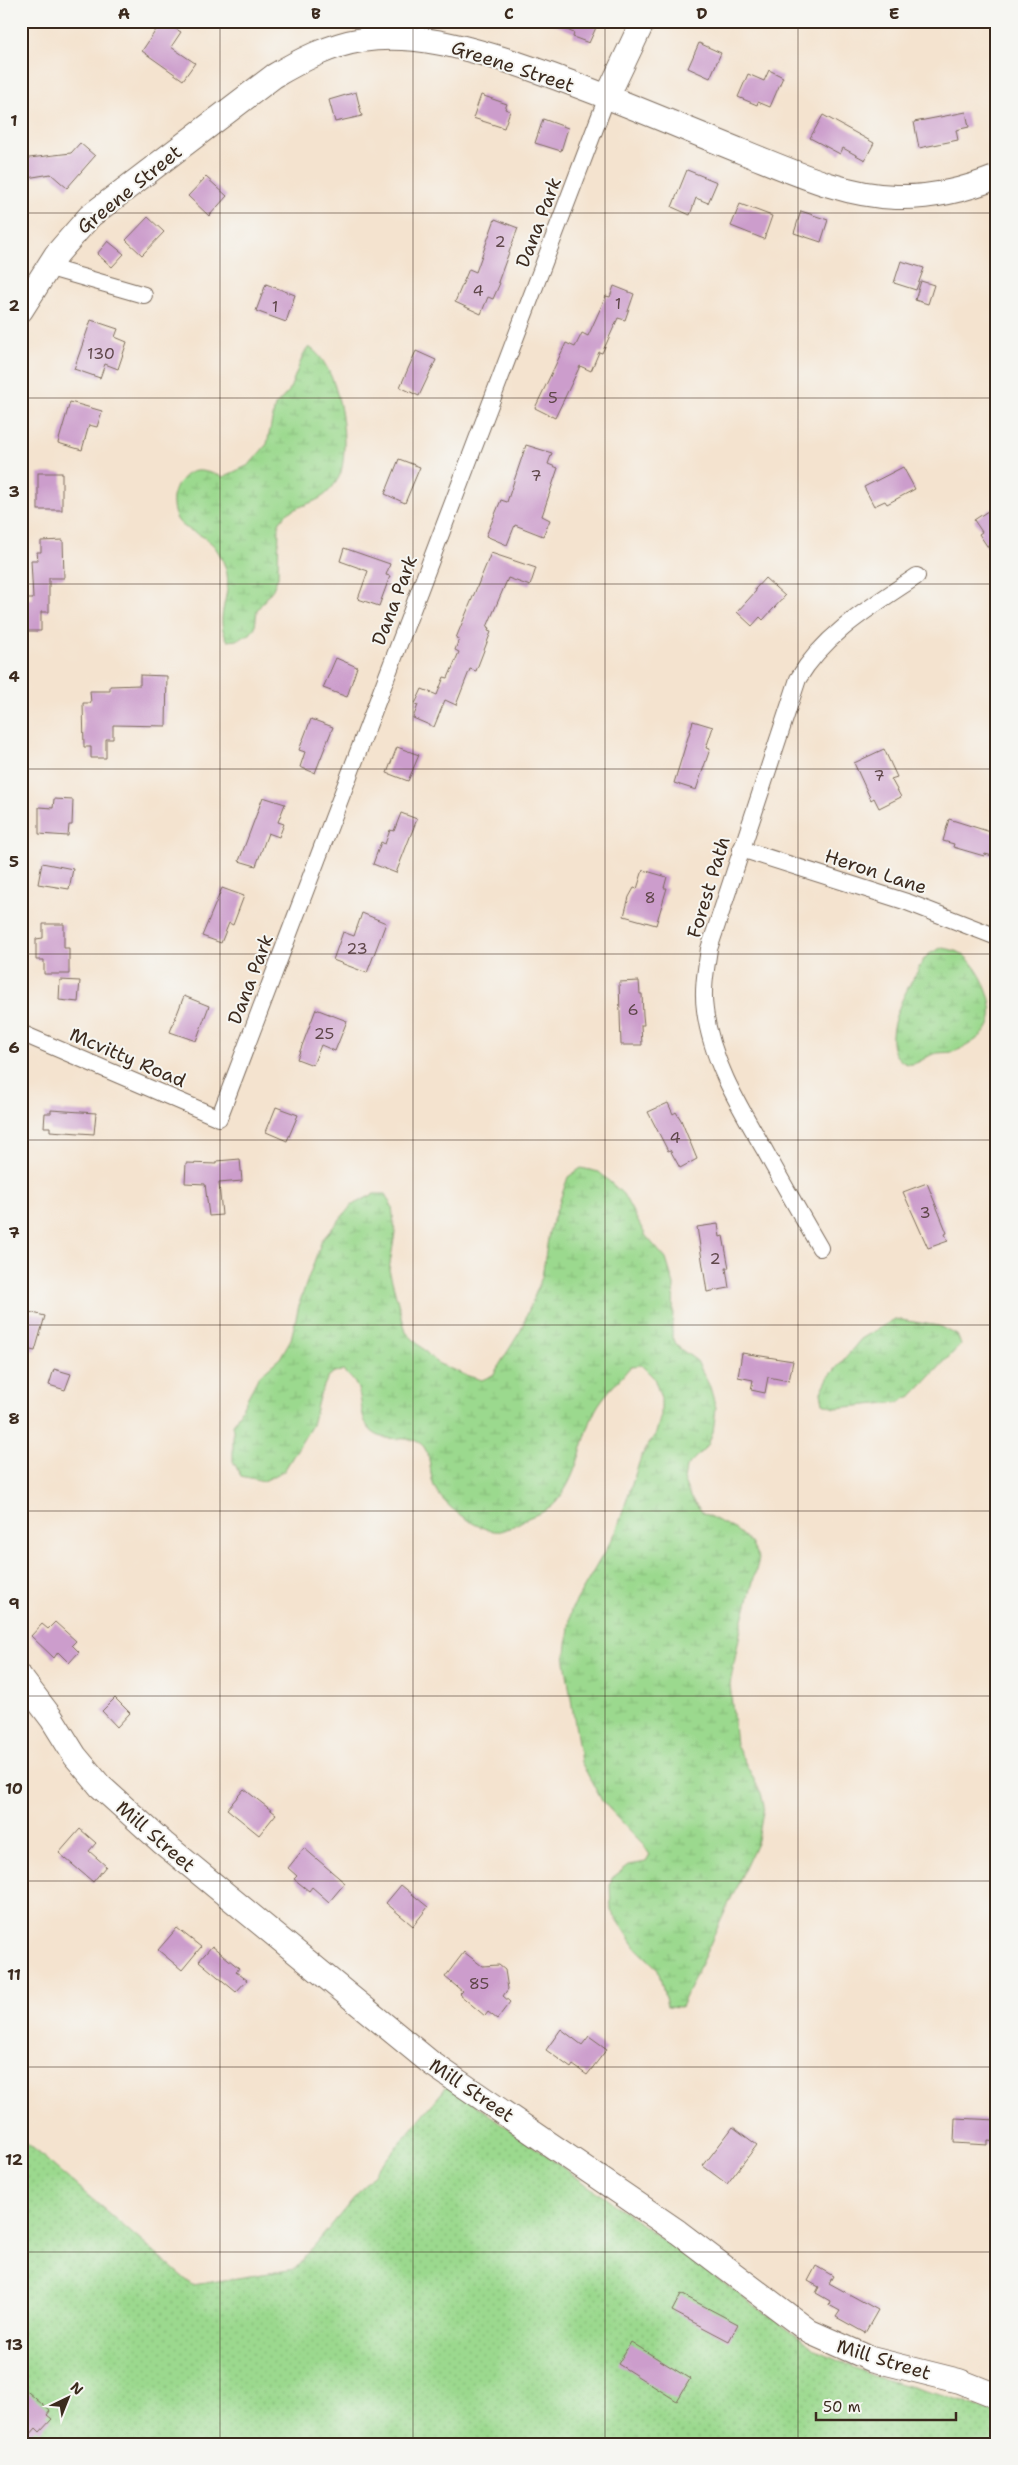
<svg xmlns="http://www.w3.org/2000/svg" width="1018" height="2465" font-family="'Shantell Sans',sans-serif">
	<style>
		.green { fill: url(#green-dots); stroke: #6b8256 }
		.wetland { fill: url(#wetland-marsh); stroke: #6b8256 }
		.building { fill: #cc9dcc }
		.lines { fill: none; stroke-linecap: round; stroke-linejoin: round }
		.street-casing { stroke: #7c6b5c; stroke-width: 18 }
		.secondary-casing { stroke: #7c6b5c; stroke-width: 26 }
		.street { stroke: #fff; stroke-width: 16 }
		.secondary { stroke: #fff; stroke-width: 24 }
		.grid { fill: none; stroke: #3b2a1e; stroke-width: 1; stroke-opacity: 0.55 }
		.labels { text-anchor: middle; stroke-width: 4; stroke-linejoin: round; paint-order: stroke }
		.number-label { font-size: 16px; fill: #5f474a }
		.street-label { font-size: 19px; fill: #3b2a1e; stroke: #f6f6f2 }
		.neatline { fill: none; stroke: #3b2a1e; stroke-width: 2 }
		.grid-label { font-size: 16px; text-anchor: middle; font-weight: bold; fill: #3b2a1e }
	</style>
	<defs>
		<pattern id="green-dots" width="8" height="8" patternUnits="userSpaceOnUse" patternTransform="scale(1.25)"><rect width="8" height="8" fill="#9bd98e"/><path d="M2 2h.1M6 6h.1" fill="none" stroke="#86ba7a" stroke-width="1.8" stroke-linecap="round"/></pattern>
		<pattern id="wetland-marsh" width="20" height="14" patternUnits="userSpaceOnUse" patternTransform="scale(1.25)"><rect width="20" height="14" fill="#9bd98e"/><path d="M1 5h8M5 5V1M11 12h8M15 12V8" fill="none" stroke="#86ba7a"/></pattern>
	</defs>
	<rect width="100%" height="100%" fill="#f6f6f2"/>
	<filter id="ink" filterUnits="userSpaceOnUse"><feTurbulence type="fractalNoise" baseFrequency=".02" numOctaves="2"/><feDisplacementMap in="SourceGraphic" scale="10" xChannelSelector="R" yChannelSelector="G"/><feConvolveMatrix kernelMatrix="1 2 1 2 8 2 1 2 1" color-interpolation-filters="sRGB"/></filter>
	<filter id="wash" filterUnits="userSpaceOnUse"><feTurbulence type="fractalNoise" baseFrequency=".0096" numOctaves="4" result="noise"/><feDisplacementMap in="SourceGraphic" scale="20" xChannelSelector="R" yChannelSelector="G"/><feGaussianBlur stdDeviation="1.12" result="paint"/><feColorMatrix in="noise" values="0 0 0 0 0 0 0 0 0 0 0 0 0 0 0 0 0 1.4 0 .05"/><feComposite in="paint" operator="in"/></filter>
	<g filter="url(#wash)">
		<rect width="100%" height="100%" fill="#f4e3cf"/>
		<polygon class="green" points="448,2085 818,2351 873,2376 958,2400 997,2414 997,2444 21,2444 21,2138 192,2285 295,2269"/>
		<g class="wetland">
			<path d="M309,347C339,365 350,439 341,472C340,477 333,487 329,491C314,507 290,504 279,523L278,577L273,589L257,610L255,627L250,634L236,640L228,641C213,619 231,598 227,574C225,564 219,550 211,543C196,528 175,532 173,505C172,495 175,488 181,480C193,465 207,472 223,477L249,465L267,444L275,406L289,391L304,353Z"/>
			<path d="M941,948C951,949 958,951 966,957C982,972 1000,1009 987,1029C981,1038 962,1050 952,1052C946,1053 939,1052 933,1054C925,1057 914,1068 905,1063C875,1048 904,993 916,974C919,968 923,959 928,955C932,952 937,950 941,948Z"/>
			<path d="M581,1168L599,1172L623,1194L646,1236L666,1259L674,1285L672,1337L679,1348L697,1361L710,1387L716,1408L713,1432L708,1445L686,1467L684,1481L690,1497L703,1513L736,1530L751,1543L759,1559L742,1623L730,1684L736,1745L761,1793L764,1806L758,1840L681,2007L667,2006L658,1969L637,1949L611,1910L610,1886L612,1878L629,1865L646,1862L650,1855L642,1843L602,1801L581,1762L565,1661L571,1610L616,1532L641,1457L656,1433L661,1415V1398L654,1378L641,1365L631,1366C620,1380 603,1395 595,1411C581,1441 579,1474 557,1501C549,1511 539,1513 528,1518C520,1522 510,1529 501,1531C481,1534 445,1507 436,1490C428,1477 433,1460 424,1447C413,1433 392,1443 377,1435C357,1424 365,1401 356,1385C353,1379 348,1375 343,1371L334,1372L328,1377L319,1397L312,1425L284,1471L264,1481L241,1476L233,1461V1425L259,1376L280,1358L291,1339L300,1301L322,1240L352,1205L374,1194H385L392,1206L395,1233L389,1270L406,1332L437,1363L465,1375L482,1380L493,1375L521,1330L542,1277L549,1232L568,1177Z"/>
			<polygon points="895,1319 939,1326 957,1335 961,1344 913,1395 899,1402 835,1408 823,1403 821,1392 828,1378 861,1339"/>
		</g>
		<g id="blocks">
			<g class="building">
				<polygon points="162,21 181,32 171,47 195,63 183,80 142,51"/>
				<polygon points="546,21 599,21 589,43 573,37 574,33"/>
				<polygon points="699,43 721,53 710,78 688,68"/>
				<polygon points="769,70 783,77 770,107 758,102 757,105 738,97 748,74 764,81"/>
				<polygon points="356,92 362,116 335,122 329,100"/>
				<polygon points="481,95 507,104 505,109 510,111 504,128 473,118"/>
				<polygon points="966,112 969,127 956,130 958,140 919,148 914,122"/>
				<polygon points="823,115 874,143 865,160 843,148 840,154 810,138"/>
				<polygon points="543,119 568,128 561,151 535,143"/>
				<polygon points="80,143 95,156 67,188 51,174 21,179 21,159 71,153"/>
				<polygon points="687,170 717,182 708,203 696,198 690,215 672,207"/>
				<polygon points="206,177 227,196 209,216 188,196"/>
				<polygon points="740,204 772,216 764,239 731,226"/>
				<polygon points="801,211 828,220 821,242 794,233"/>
				<polygon points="148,217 164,232 142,255 126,240"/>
				<polygon points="495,219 518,228 498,282 500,283 493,299 488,297 481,314 455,302 469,269 476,272"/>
				<polygon points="108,241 124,254 112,267 97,254"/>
				<polygon points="901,261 924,268 916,290 894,283"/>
				<polygon points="921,281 934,285 928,304 915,300"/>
				<polygon points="266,284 295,295 286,322 256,311"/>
				<polygon points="614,286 634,294 625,320 618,318 602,353 599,352 591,371 580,366 555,418 535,408 566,343 575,347 582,333 588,336 606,296 610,297"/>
				<polygon points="91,320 118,329 115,337 127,342 118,369 105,364 100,378 74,369"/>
				<polygon points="416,351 436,360 419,396 400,387"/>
				<polygon points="70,402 102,411 97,427 89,425 82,450 58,443"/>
				<polygon points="526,445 552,453 548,464 558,468 542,516 550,520 543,536 515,525 507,545 486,536 501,500 507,502"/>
				<polygon points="399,459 420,467 405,503 385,494"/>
				<polygon points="903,467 915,489 887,504 885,501 874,506 864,487"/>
				<rect x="38" y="473" width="24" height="37"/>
				<polygon points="991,509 997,517 997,561 979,534 982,532 974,520"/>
				<polygon points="63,540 64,578 49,578 49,612 41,612 41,631 21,631 21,599 33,599 31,560 38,560 37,552 41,552 41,541"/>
				<polygon points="344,548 390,564 386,575 390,576 379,606 358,599 368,571 340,561"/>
				<polygon points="491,553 536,568 530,586 508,578 487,627 489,628 488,631 491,632 476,671 470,669 456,705 445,700 434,727 413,718 418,705 415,704 422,689 437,695 444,677 448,678 459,652 455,650 459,639 456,638"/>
				<polygon points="765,578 785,596 763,620 760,617 752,626 737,612 756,591 755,589"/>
				<polygon points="336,658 357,667 347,697 323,688"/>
				<polygon points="140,675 167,676 166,726 113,725 113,739 106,739 106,758 91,758 91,747 84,747 83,703 91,703 90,691 110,691 110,686 140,685"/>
				<polygon points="311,719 333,727 315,773 300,767 305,752 299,750"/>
				<polygon points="693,721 713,727 706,748 710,749 696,790 674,783"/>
				<polygon points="397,747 419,755 408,781 387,773"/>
				<polygon points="884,749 897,777 891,779 901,797 879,808 874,798 871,800 854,763"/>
				<polygon points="263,797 285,804 278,822 284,824 279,837 268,833 256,866 239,861"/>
				<polygon points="54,799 73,800 72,825 69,825 68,836 39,834 39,807 53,808"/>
				<polygon points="401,813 417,819 396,873 373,864 381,842 385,844 390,830 394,831"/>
				<polygon points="949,819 997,834 997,857 985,854 984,856 953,847 954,844 943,841"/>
				<polygon points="42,863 73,869 69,889 38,884"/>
				<polygon points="643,870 667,877 664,888 667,888 656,925 624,916 629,897 634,888 637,889"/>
				<polygon points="222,888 244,896 233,925 229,923 221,943 202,936"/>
				<polygon points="362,913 386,923 367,973 333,960 343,932 354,936"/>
				<polygon points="43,924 64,924 64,948 69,948 69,974 44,974 44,960 36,960 36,939 43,938"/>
				<polygon points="60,980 80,981 78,1002 59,1000"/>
				<polygon points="639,981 640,994 642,994 643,1015 644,1025 641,1025 642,1045 621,1045 619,982"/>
				<polygon points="184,996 209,1006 196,1041 170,1032"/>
				<polygon points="316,1009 347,1021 335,1051 321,1045 313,1065 297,1059"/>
				<polygon points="668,1103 673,1114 676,1112 681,1120 697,1159 680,1168 670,1150 668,1151 648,1112"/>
				<polygon points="276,1107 298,1115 287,1141 266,1132"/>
				<polygon points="51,1110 96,1113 94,1134 50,1131 50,1127 44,1127 45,1113 51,1113"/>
				<polygon points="240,1159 242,1181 219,1183 222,1215 209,1216 205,1184 185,1183 186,1163 217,1164 217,1161"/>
				<polygon points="927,1183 947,1233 945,1234 948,1241 928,1248 903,1192"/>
				<polygon points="718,1224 720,1237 723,1236 729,1268 726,1268 729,1288 707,1292 697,1227"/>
				<polygon points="21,1310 45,1316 35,1351 21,1348"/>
				<polygon points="742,1353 793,1361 789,1381 768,1377 765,1393 751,1390 753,1380 738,1377"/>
				<polygon points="54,1369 71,1374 65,1390 49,1385"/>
				<polygon points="55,1622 76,1641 72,1645 79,1652 69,1663 58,1652 54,1658 31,1636 42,1624 48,1629"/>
				<polygon points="115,1698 130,1713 117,1727 102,1711"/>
				<polygon points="244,1789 276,1814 259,1835 227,1809"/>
				<polygon points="80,1829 96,1843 89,1851 106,1866 93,1882 59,1853"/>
				<polygon points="304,1848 345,1883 329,1902 312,1887 309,1891 294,1879 297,1876 288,1868"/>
				<polygon points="401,1885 428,1907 413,1926 386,1903"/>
				<polygon points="177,1928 201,1947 182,1970 158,1950"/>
				<polygon points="212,1946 239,1968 236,1972 247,1980 236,1992 199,1961"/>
				<polygon points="464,1952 482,1966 499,1965 505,1970 508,1989 503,1996 510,2002 497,2019 488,2012 485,2016 459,1994 462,1991 445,1977"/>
				<polygon points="561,2029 582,2045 589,2036 607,2049 587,2075 573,2065 571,2068 546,2050"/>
				<polygon points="955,2118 997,2120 997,2141 988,2140 988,2145 954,2143"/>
				<polygon points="733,2127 757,2145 727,2184 703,2166"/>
				<polygon points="816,2266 833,2276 829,2283 878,2310 865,2333 836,2317 840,2311 829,2305 830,2301 816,2293 819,2287 808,2281"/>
				<polygon points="681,2294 738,2324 729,2341 672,2311"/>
				<polygon points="631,2342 690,2379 677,2401 618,2364"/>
				<polygon points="21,2386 50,2411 47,2415 52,2419 40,2432 36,2428 22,2444"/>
			</g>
		</g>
	</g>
	<g filter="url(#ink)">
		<use href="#blocks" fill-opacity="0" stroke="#7c6b5c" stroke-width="1"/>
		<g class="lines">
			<g class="street-casing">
				<g id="street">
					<polyline points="47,267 144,295"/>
					<polyline points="741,849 907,902 997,937"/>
					<polyline points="21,1033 219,1118 607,97"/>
					<path d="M820,1248C801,1215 782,1182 764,1149C739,1106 711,1060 705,1010C702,990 706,969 709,949L798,679C825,633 874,605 917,576"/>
				</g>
			</g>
			<g class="secondary-casing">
				<g id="secondary">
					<polyline points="607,97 643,21"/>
					<path d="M21,310L56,255L90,216L274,76C301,60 330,45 362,40C413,32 464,47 512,62C590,88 666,121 743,152C791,171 844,196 896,197C931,198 965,190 997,177"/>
					<polyline points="21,1678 52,1719 75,1756 100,1786 163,1843 431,2063 678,2232 810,2332 871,2359 959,2381 997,2396"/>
				</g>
			</g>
			<use href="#street" class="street"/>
			<use href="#secondary" class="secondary"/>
		</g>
	</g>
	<path class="grid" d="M220,21V2444M413,21V2444M605,21V2444M798,21V2444M21,213H997M21,398H997M21,584H997M21,769H997M21,954H997M21,1140H997M21,1325H997M21,1511H997M21,1696H997M21,1881H997M21,2067H997M21,2252H997"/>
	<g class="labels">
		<g class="number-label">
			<text x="500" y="247">2</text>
			<text x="478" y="296">4</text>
			<text x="618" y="309">1</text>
			<text x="275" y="312">1</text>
			<text x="101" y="359">130</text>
			<text x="553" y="403">5</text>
			<text x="536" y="481">7</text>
			<text x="879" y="781">7</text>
			<text x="650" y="903">8</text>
			<text x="357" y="954">23</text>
			<text x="633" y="1015">6</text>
			<text x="324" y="1039">25</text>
			<text x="675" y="1143">4</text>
			<text x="925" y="1218">3</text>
			<text x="715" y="1264">2</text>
			<text x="479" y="1989">85</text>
		</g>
		<g class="street-label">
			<text transform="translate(513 66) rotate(18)" y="7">Greene Street</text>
			<text transform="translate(129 189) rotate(-39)" y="7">Greene Street</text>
			<text transform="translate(538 222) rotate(-69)" y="7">Dana Park</text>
			<text transform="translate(394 600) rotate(-69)" y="7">Dana Park</text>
			<text transform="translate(876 871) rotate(18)" y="7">Heron Lane</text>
			<text transform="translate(708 887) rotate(-73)" y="7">Forest Path</text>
			<text transform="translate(250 979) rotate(-69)" y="7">Dana Park</text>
			<text transform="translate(128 1057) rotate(23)" y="7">Mcvitty Road</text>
			<text transform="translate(156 1836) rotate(41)" y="7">Mill Street</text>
			<text transform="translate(472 2090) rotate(34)" y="7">Mill Street</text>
			<text transform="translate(884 2359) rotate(17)" y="7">Mill Street</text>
		</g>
	</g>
	<rect width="1018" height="2465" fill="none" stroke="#f6f6f2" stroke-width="55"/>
	<g transform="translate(68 2398) rotate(43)" stroke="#f6f6f2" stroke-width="4" paint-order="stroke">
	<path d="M0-4L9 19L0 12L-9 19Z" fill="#3b2a1e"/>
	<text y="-8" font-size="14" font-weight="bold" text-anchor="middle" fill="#3b2a1e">N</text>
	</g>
	<path d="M816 2412v8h140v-8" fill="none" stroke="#3b2a1e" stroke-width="2.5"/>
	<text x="823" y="2412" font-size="15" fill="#3b2a1e" stroke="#f6f6f2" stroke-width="4" paint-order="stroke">50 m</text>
	<rect x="28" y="28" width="962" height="2410" class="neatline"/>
	<g class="grid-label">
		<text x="124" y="19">A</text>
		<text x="316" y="19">B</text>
		<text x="509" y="19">C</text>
		<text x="702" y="19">D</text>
		<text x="894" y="19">E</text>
		<text x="14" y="126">1</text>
		<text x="14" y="311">2</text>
		<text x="14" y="497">3</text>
		<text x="14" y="682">4</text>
		<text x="14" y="867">5</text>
		<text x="14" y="1053">6</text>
		<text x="14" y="1238">7</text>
		<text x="14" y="1424">8</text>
		<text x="14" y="1609">9</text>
		<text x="14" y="1794">10</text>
		<text x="14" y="1980">11</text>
		<text x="14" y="2165">12</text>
		<text x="14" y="2350">13</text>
	</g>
</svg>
